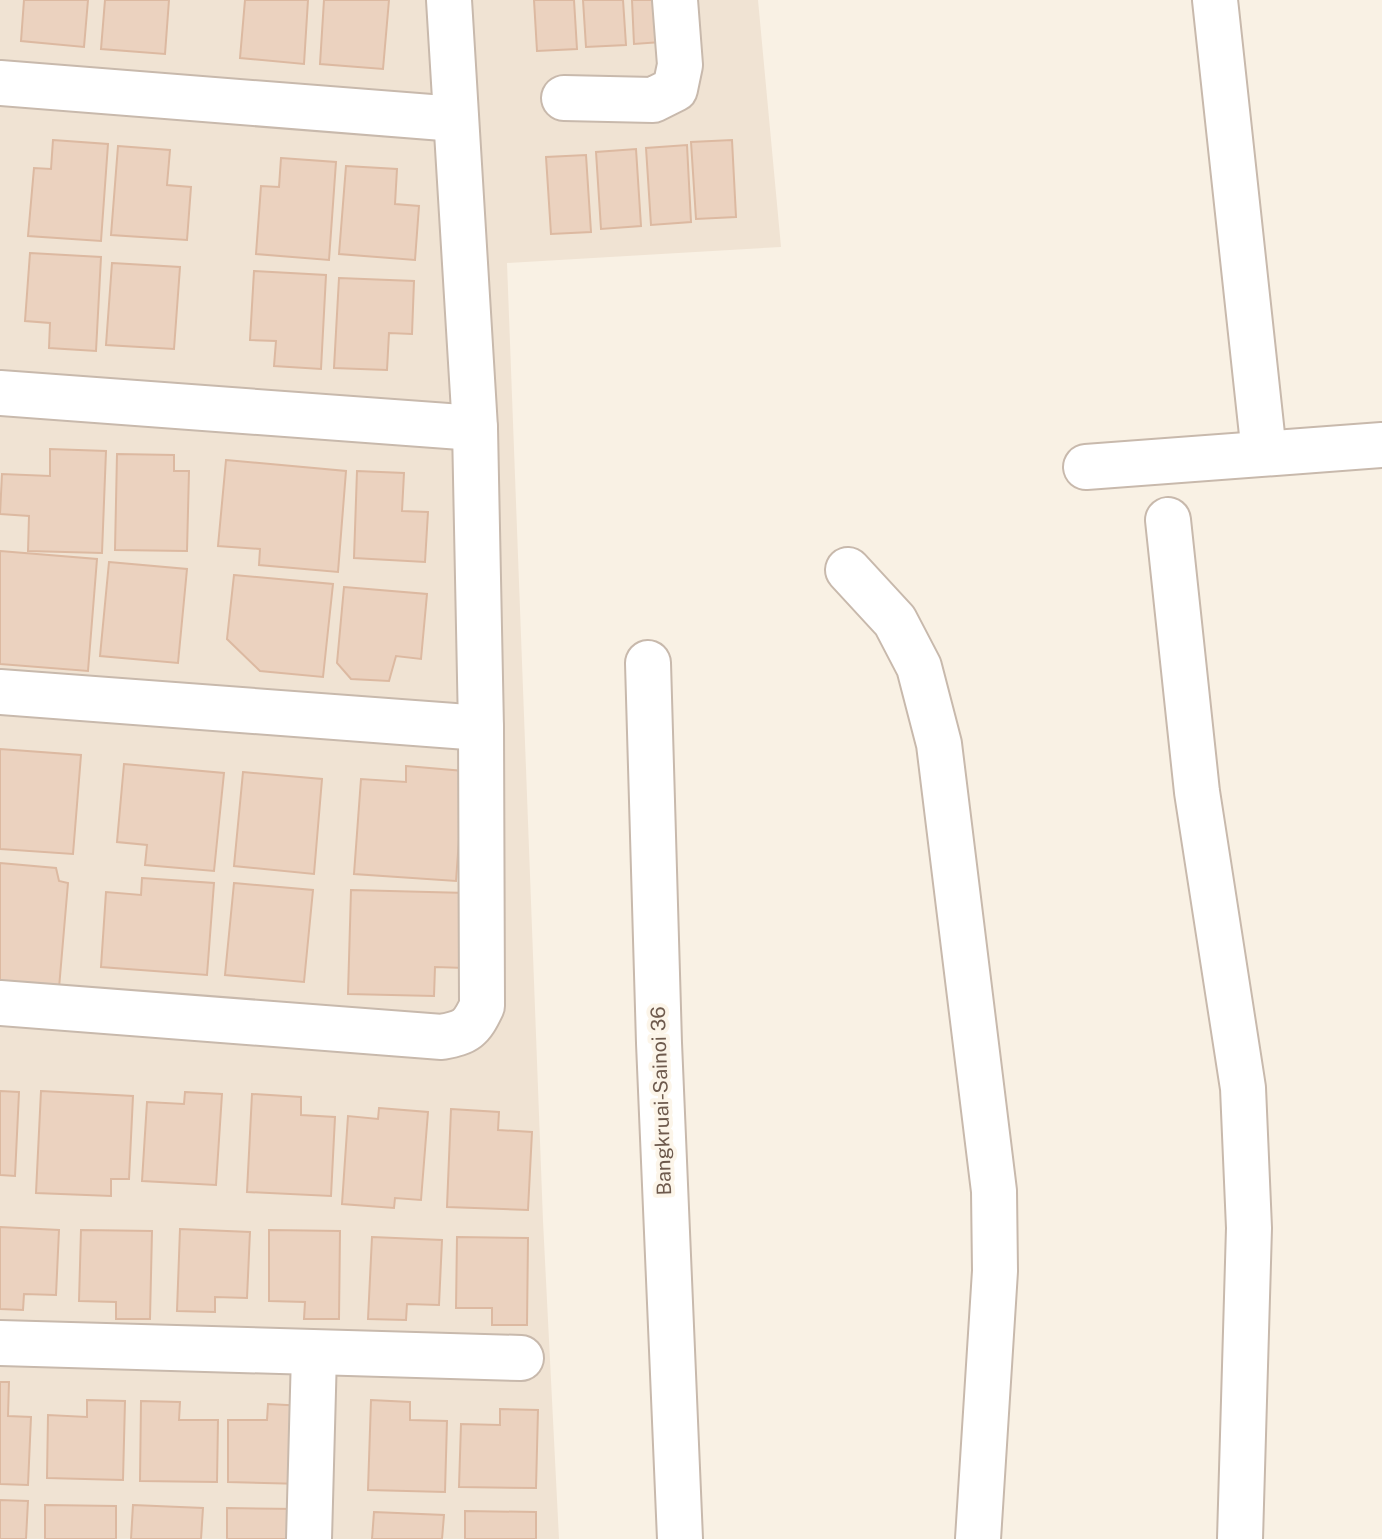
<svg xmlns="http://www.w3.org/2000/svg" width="1382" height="1539" font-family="'Public Sans',sans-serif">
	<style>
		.residential { fill: #f0e3d3 }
		.building { fill: #ebd2bf; stroke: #dcb9a1; stroke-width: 2 }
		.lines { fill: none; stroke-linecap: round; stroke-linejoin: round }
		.street-casing { stroke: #c8b9ac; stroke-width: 48 }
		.street { stroke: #fff; stroke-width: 44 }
		.labels { text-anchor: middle; stroke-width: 8; stroke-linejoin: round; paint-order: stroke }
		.street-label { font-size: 20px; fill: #6e5a4d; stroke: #fcf5e9 }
	</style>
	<rect width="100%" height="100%" fill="#f9f1e4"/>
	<polygon class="residential" points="0,0 758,0 781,247 507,263 543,1221 559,1539 0,1539"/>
	<g class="building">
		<polygon points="24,0 88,0 84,47 21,41"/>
		<polygon points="105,0 169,0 165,54 101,49"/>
		<polygon points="245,0 308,0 304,64 240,58"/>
		<polygon points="324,0 389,0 383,69 320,64"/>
		<polygon points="534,0 574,0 577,49 537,51"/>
		<polygon points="583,0 623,0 626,45 586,47"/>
		<polygon points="632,0 672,0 675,41 634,44"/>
		<polygon points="53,140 108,144 101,241 28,236 34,168 51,169"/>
		<polygon points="732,140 736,217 696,219 691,142"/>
		<polygon points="687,145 691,222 651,225 646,148"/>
		<polygon points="118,146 170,150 167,185 191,187 187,240 111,235"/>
		<polygon points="636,149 641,226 601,229 596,152"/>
		<polygon points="586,155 591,232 551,234 546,157"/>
		<polygon points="281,158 336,162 329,260 256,254 261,186 279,187"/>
		<polygon points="346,166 397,169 395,204 419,206 415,260 339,254"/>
		<polygon points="30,253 101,257 96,351 49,348 50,323 25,321"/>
		<polygon points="112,263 180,267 174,349 106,345"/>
		<polygon points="254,271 326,275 321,369 274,366 276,341 250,340"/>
		<polygon points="339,278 414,281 412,334 389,333 387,370 334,368"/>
		<polygon points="50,449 106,451 102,553 28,551 29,516 0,514 2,474 50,476"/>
		<polygon points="117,454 174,455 174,471 189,471 187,551 115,550"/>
		<polygon points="226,460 346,471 338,572 259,565 260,549 218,546"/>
		<polygon points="357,471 404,473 402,511 428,512 425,562 354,558"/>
		<polygon points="0,551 97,559 88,671 0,664"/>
		<polygon points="109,562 187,569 178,663 100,656"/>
		<polygon points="234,575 333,584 323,677 260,671 227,639"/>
		<polygon points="344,587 427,594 421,659 396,656 389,681 351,679 337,663"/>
		<polygon points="0,749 81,755 73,854 0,849"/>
		<polygon points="124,764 224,773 214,871 145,865 147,845 117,842"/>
		<polygon points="406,766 464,771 456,881 354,874 361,779 406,782"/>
		<polygon points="243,772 322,779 314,874 234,866"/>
		<polygon points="0,863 56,868 59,881 68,883 59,988 0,983"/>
		<polygon points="142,878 214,883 207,975 101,967 106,892 141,895"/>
		<polygon points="234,883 313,890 304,982 225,975"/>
		<polygon points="351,890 467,893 465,968 435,967 434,996 348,994"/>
		<polygon points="0,1091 19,1092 15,1176 0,1175"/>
		<polygon points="41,1091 133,1096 129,1179 111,1179 111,1196 36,1193"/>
		<polygon points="185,1092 222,1094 216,1185 142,1181 147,1102 184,1104"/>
		<polygon points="252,1094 301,1097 301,1115 335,1117 331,1196 247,1192"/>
		<polygon points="379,1108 428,1112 421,1200 395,1198 394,1208 342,1204 348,1116 378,1119"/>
		<polygon points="451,1109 499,1112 498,1130 532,1132 528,1210 447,1207"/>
		<polygon points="0,1227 59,1230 56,1295 24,1294 23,1310 0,1309"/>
		<polygon points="180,1229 250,1232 247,1298 215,1297 215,1312 177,1311"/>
		<polygon points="81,1230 152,1231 150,1319 116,1319 116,1302 79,1301"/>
		<polygon points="269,1230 340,1231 339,1319 304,1319 305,1302 269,1301"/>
		<polygon points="372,1237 442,1240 439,1305 407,1304 406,1320 368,1319"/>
		<polygon points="457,1237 528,1238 527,1325 492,1325 492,1308 456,1308"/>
		<polygon points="0,1382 9,1382 8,1416 31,1417 28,1485 0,1484"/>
		<polygon points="87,1400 125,1401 123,1480 47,1478 48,1415 87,1417"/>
		<polygon points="371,1400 410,1402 410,1420 447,1421 445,1492 368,1490"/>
		<polygon points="141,1401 180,1402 179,1420 218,1420 217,1482 140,1481"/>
		<polygon points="268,1404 305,1406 304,1484 228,1482 228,1420 267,1420"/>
		<polygon points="500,1409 538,1410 536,1488 459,1487 461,1424 500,1425"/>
		<polygon points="0,1500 28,1501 26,1539 0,1539"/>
		<polygon points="45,1505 116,1506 116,1539 45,1539"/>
		<polygon points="133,1505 203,1508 201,1539 131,1539"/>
		<polygon points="227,1508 298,1509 297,1539 227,1539"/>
		<polygon points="465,1511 536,1512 536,1539 465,1539"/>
		<polygon points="374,1512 444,1515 442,1539 372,1539"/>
	</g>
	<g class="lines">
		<g class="street-casing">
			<g id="street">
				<polyline points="1215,0 1264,453"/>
				<polyline points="0,83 456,119"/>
				<polyline points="564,98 653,100 675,89 680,65 675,0"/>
				<polyline points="0,393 475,428"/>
				<polyline points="1086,467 1382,445"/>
				<polyline points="1168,520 1197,792 1243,1088 1249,1228 1240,1539"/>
				<polyline points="848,570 895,621 919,667 939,744 994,1191 995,1271 978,1539"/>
				<polyline points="648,663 659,1043 680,1539"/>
				<polyline points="0,692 481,728"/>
				<path d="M0,1003L442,1037C467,1032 471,1029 482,1006L481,728L475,428L449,0"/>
				<polyline points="0,1343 521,1358"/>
				<polyline points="309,1539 314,1354"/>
			</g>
		</g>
		<use href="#street" class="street"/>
	</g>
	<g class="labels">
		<g class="street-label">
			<text transform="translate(661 1101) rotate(-92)" y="7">Bangkruai-Sainoi 36</text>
		</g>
	</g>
</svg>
